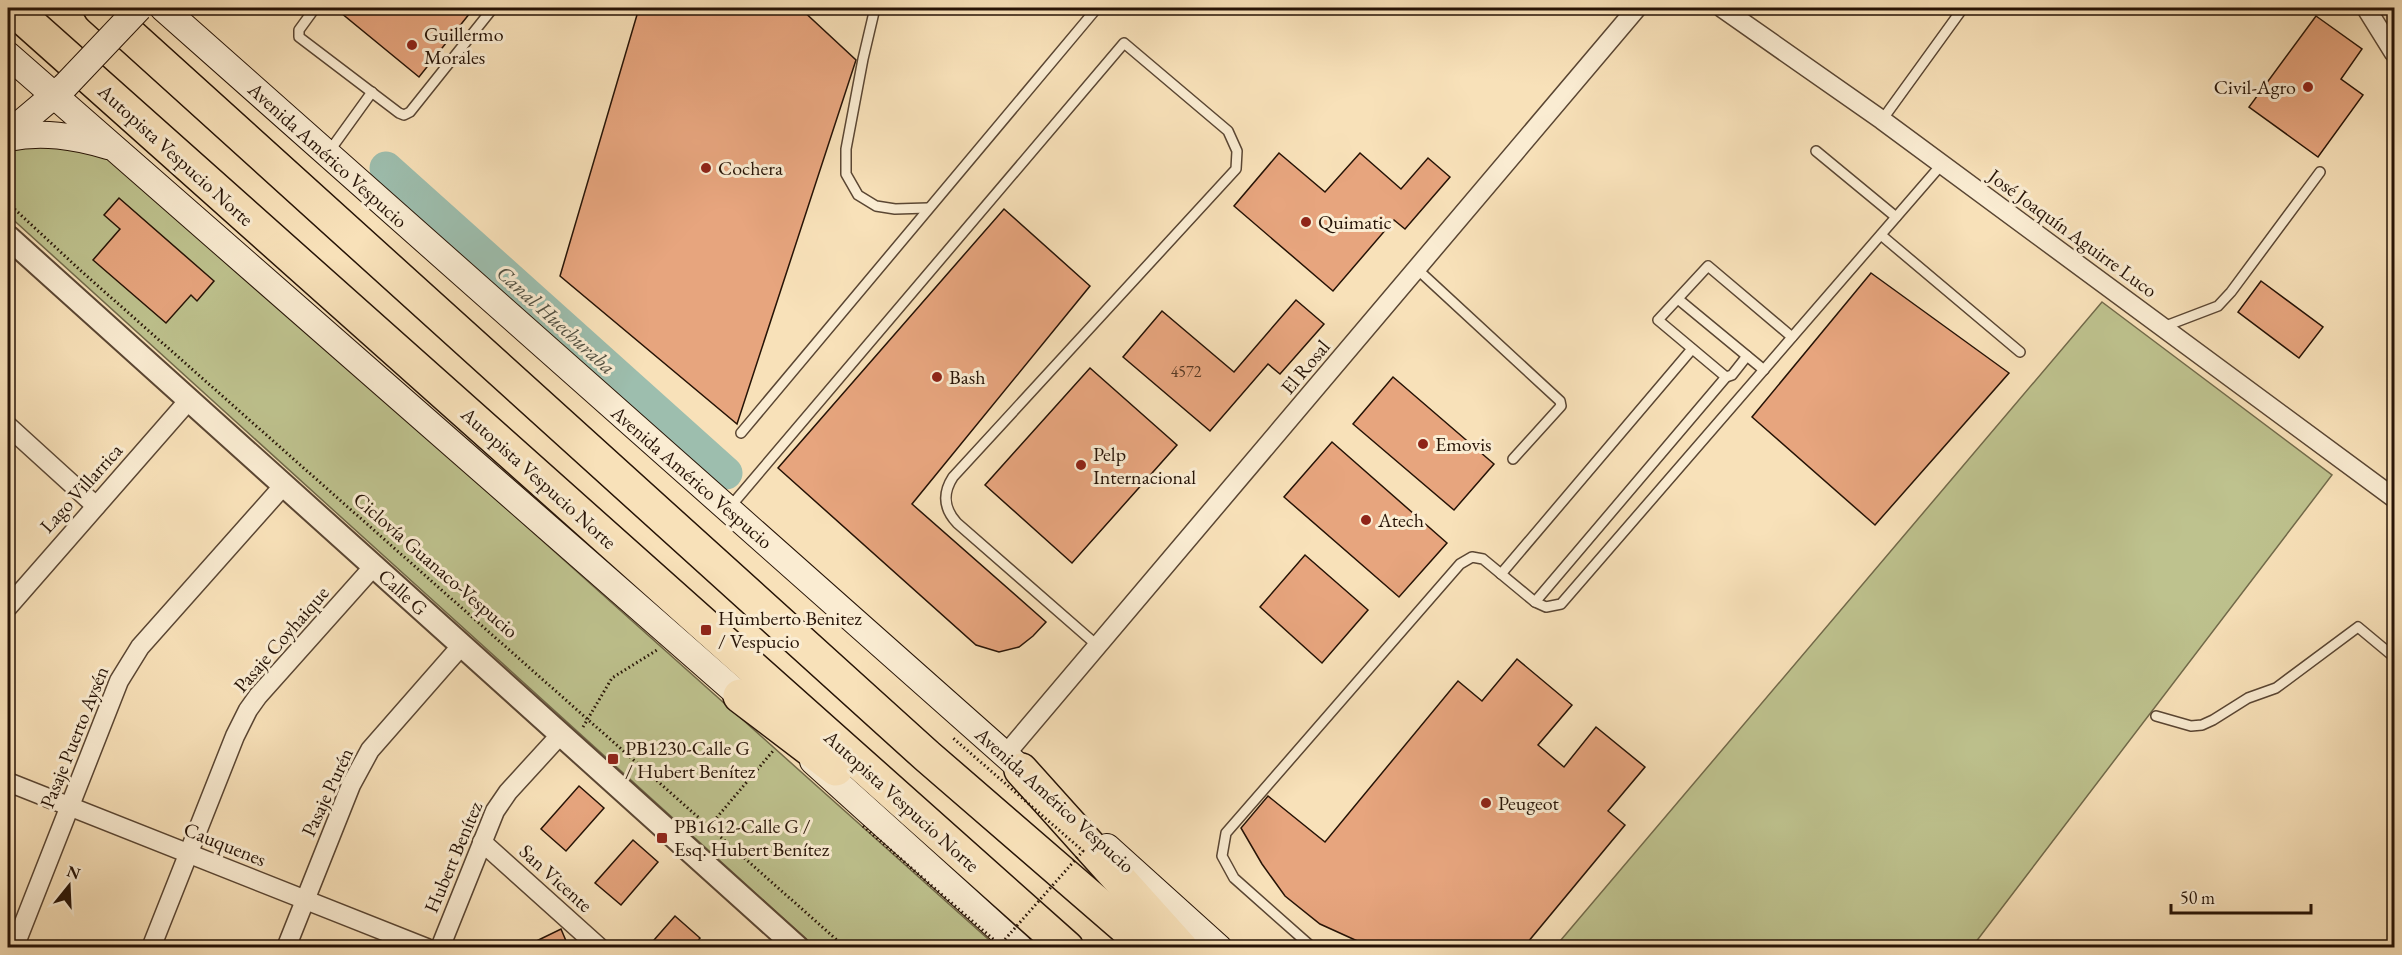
<svg xmlns="http://www.w3.org/2000/svg" width="2402" height="955" font-family="'EB Garamond',serif">
	<style>
		.green { fill: #bec28e; stroke: #726a4a; stroke-width: 1.5 }
		.lines { fill: none; stroke-linecap: round; stroke-linejoin: round }
		.river { stroke: #9dbeae; stroke-width: 33 }
		.building { fill: #e7a57e; stroke: #261306; stroke-width: 1.5 }
		.service-casing { stroke: #5a4633; stroke-width: 12 }
		.minor-casing { stroke: #5a4633; stroke-width: 21 }
		.tertiary-casing { stroke: #5a4633; stroke-width: 26 }
		.secondary-casing { stroke: #261306; stroke-width: 28 }
		.motorway-casing { stroke: #261306; stroke-width: 36 }
		.path { stroke: #261306; stroke-width: 3; stroke-dasharray: 1.5 3; stroke-linecap: butt }
		.service { stroke: #faecd2; stroke-width: 9 }
		.minor { stroke: #faecd2; stroke-width: 18 }
		.tertiary { stroke: #faecd2; stroke-width: 22 }
		.secondary { stroke: #faecd2; stroke-width: 26 }
		.motorway { stroke: #f8e1b9; stroke-width: 33 }
		.secondary-bridge-casing { stroke: #261306; stroke-width: 28; stroke-linecap: butt }
		.path-bridge { stroke: #261306; stroke-width: 3; stroke-dasharray: 1.5 3; stroke-linecap: butt }
		.secondary-bridge { stroke: #faecd2; stroke-width: 26 }
		.poi-dot { fill: #8f2418; stroke: #faecd2; stroke-width: 2 }
		.labels { text-anchor: middle; stroke-width: 6; stroke-linejoin: round; paint-order: stroke }
		.number-label { font-size: 16px; fill: #563824 }
		.poi-label { font-size: 20px; fill: #261306; stroke: #faecd2; text-anchor: start }
		.street-label { font-size: 20px; fill: #261306; stroke: #faecd2 }
		.water-label { font-size: 21px; font-style: italic; fill: #504f41; stroke: #faecd2 }
	</style>
	<rect width="100%" height="100%" fill="#f8e1b9"/>
	<filter id="stains"><feTurbulence type="fractalNoise" baseFrequency=".00333" numOctaves="4"/><feColorMatrix values="0 0 0 0 .2 0 0 0 0 .09 0 0 0 0 .02 0 0 0 .5 -.17"/></filter>
	<radialGradient id="worn" r=".72"><stop offset=".6" stop-color="#630" stop-opacity="0"/><stop offset="1" stop-color="#630" stop-opacity=".3"/></radialGradient>
	<g class="green">
		<polygon points="59,146 114,158 997,947 815,947 8,215 8,153 14,148"/>
		<polygon points="2102,302 2332,475 1972,947 1555,947"/>
	</g>
	<g class="lines">
		<polyline class="river" points="386,168 726,473"/>
	</g>
	<g class="building">
		<polygon points="335,8 474,8 419,77"/>
		<polygon points="639,8 800,8 856,60 737,424 560,276"/>
		<polygon points="2316,16 2362,49 2341,79 2363,95 2318,157 2249,107"/>
		<polygon points="1279,153 1325,192 1360,153 1401,189 1428,158 1450,177 1405,229 1394,220 1333,291 1234,206"/>
		<polygon points="119,198 214,281 197,301 191,295 166,323 93,260 120,229 104,215"/>
		<polygon points="1004,209 1090,286 912,504 1046,622 1033,636 1019,647 999,652 976,645 778,468"/>
		<polygon points="1871,273 2009,373 1875,525 1752,417"/>
		<polygon points="2261,281 2323,327 2299,358 2238,312"/>
		<polygon points="1296,300 1324,324 1280,374 1268,364 1210,431 1123,357 1162,311 1234,372"/>
		<polygon points="1090,368 1177,445 1072,563 985,485"/>
		<polygon points="1393,377 1494,464 1454,510 1353,424"/>
		<polygon points="1332,442 1447,543 1399,597 1284,497"/>
		<polygon points="1305,555 1368,610 1322,663 1260,607"/>
		<polygon points="1517,659 1572,705 1538,745 1564,767 1596,727 1645,767 1608,811 1625,825 1523,948 1380,948 1364,944 1320,924 1285,896 1262,864 1241,828 1268,796 1325,842 1458,681 1482,701"/>
		<polygon points="579,786 604,808 566,851 541,829"/>
		<polygon points="633,840 658,862 621,905 595,883"/>
		<polygon points="675,916 700,938 693,948 647,948"/>
		<polygon points="561,929 569,948 522,948"/>
	</g>
	<g class="lines">
		<g class="service-casing">
			<g id="service">
				<polyline points="315,8 299,30 299,37 399,113 404,115 410,112 493,8"/>
				<polyline points="875,8 863,59 846,149 846,174 858,195 876,206 895,209 928,208"/>
				<polyline points="1882,120 1963,8"/>
				<polyline points="1816,151 1896,217"/>
				<polyline points="328,153 372,92"/>
				<polyline points="1881,235 2020,352"/>
				<polyline points="1417,269 1560,401 1561,406 1513,459"/>
				<polyline points="1678,299 1764,370"/>
				<polyline points="2163,327 2218,306 2231,292 2320,172"/>
				<polyline points="1747,356 1732,375 1726,377 1658,320 1708,266 1792,337"/>
				<polyline points="741,433 1097,8"/>
				<path d="M730,507L1124,43L1228,131L1237,151L1236,169L953,477C942,494 944,509 957,523L1099,647"/>
				<polyline points="1501,574 1692,349"/>
				<polyline points="1535,602 1726,377"/>
				<polyline points="2156,716 2191,726 2202,725 2213,720 2248,698 2276,688 2358,627 2394,657"/>
				<polyline points="1313,948 1234,878 1222,856 1226,833 1460,564 1472,557 1483,559 1535,602 1546,607 1561,604 1942,164"/>
			</g>
		</g>
		<g class="minor-casing">
			<g id="minor">
				<polyline points="1722,8 1882,120 2394,498"/>
				<polyline points="2366,8 2394,53"/>
				<polyline points="8,426 96,506"/>
				<polyline points="8,607 189,400"/>
				<polyline points="1005,755 1637,8"/>
				<polyline points="8,782 427,948"/>
				<polyline points="482,842 600,948"/>
				<polyline points="14,948 119,681 140,647 284,485"/>
				<polyline points="151,948 235,736 248,710 258,696 374,566"/>
				<polyline points="286,948 351,785 370,750 462,645"/>
				<polyline points="440,948 495,811 508,792 561,734"/>
			</g>
		</g>
		<g class="tertiary-casing">
			<polyline id="tertiary" points="8,237 798,948"/>
		</g>
		<g class="secondary-casing">
			<g id="secondary">
				<polyline points="163,8 1036,782"/>
				<polyline points="8,55 754,708"/>
				<polyline points="8,134 65,86"/>
				<path d="M8,138C42,131 74,136 108,146"/>
				<polyline points="813,761 1020,948"/>
				<polyline points="1107,847 1219,948"/>
			</g>
		</g>
		<g class="motorway-casing">
			<g id="motorway">
				<polyline points="12,8 1067,948"/>
				<polyline points="100,8 927,756 1149,948"/>
				<polyline points="740,696 836,769"/>
				<polyline points="1021,770 1181,948"/>
			</g>
		</g>
		<g class="path">
			<polyline points="8,203 80,270 846,948"/>
			<polyline points="583,727 612,678 657,650"/>
			<polyline points="702,835 773,751"/>
		</g>
		<use href="#service" class="service"/>
		<use href="#minor" class="minor"/>
		<use href="#tertiary" class="tertiary"/>
		<use href="#secondary" class="secondary"/>
		<use href="#motorway" class="motorway"/>
		<g class="secondary-bridge-casing">
			<polyline id="secondary-bridge" points="65,86 139,8"/>
		</g>
		<polyline class="path-bridge" points="863,826 1000,945 1083,851 953,738"/>
		<use href="#secondary-bridge" class="secondary-bridge"/>
	</g>
	<g class="poi-dot">
		<circle cx="412" cy="45" r="6"/>
		<circle cx="2308" cy="87" r="6"/>
		<circle cx="706" cy="168" r="6"/>
		<circle cx="1306" cy="222" r="6"/>
		<circle cx="937" cy="377" r="6"/>
		<circle cx="1423" cy="444" r="6"/>
		<circle cx="1081" cy="465" r="6"/>
		<circle cx="1366" cy="520" r="6"/>
		<rect x="700" y="624" width="12" height="12" rx="3"/>
		<rect x="607" y="753" width="12" height="12" rx="3"/>
		<circle cx="1486" cy="803" r="6"/>
		<rect x="656" y="832" width="12" height="12" rx="3"/>
	</g>
	<g class="labels">
		<g class="number-label">
			<text x="1186" y="377">4572</text>
		</g>
		<g class="poi-label">
			<text x="424" y="41">Guillermo<tspan x="424" dy="23">Morales</tspan></text>
			<text x="2296" y="94" text-anchor="end">Civil-Agro</text>
			<text x="718" y="175">Cochera</text>
			<text x="1318" y="229">Quimatic</text>
			<text x="949" y="384">Bash</text>
			<text x="1435" y="451">Emovis</text>
			<text x="1093" y="461">Pelp<tspan x="1093" dy="23">Internacional</tspan></text>
			<text x="1378" y="527">Atech</text>
			<text x="718" y="625">Humberto Benitez<tspan x="718" dy="23">/ Vespucio</tspan></text>
			<text x="625" y="755">PB1230-Calle G<tspan x="625" dy="23">/ Hubert Benítez</tspan></text>
			<text x="1498" y="810">Peugeot</text>
			<text x="674" y="833">PB1612-Calle G /<tspan x="674" dy="23">Esq. Hubert Benítez</tspan></text>
		</g>
		<g class="street-label">
			<text transform="translate(176 155) rotate(42)" y="7">Autopista Vespucio Norte</text>
			<text transform="translate(328 155) rotate(42)" y="7">Avenida Américo Vespucio</text>
			<text transform="translate(2073 233) rotate(36)" y="7">José Joaquín Aguirre Luco</text>
			<text transform="translate(1305 367) rotate(-50)" y="7">El Rosal</text>
			<text transform="translate(692 477) rotate(41)" y="7">Avenida Américo Vespucio</text>
			<text transform="translate(539 478) rotate(42)" y="7">Autopista Vespucio Norte</text>
			<text transform="translate(81 488) rotate(-48)" y="7">Lago Villarrica</text>
			<text transform="translate(436 565) rotate(41)" y="7">Ciclovía Guanaco-Vespucio</text>
			<text transform="translate(403 592) rotate(42)" y="7">Calle G</text>
			<text transform="translate(281 639) rotate(-49)" y="7">Pasaje Coyhaique</text>
			<text transform="translate(74 737) rotate(-68)" y="7">Pasaje Puerto Aysén</text>
			<text transform="translate(327 792) rotate(-65)" y="7">Pasaje Purén</text>
			<text transform="translate(1055 800) rotate(42)" y="7">Avenida Américo Vespucio</text>
			<text transform="translate(902 801) rotate(42)" y="7">Autopista Vespucio Norte</text>
			<text transform="translate(225 844) rotate(22)" y="7">Cauquenes</text>
			<text transform="translate(453 857) rotate(-67)" y="7">Hubert Benítez</text>
			<text transform="translate(556 878) rotate(42)" y="7">San Vicente</text>
		</g>
		<g class="water-label">
			<text transform="translate(556 320) rotate(42)" y="7">Canal Huechuraba</text>
		</g>
	</g>
	<rect width="2402" height="955" fill="none" stroke="#f8e1b9" stroke-width="30"/>
	<rect x="9" y="9" width="2384" height="937" fill="none" stroke="#261306" stroke-width="3"/>
	<rect x="15" y="15" width="2372" height="925" fill="none" stroke="#261306" stroke-width="1.5"/>
	<g transform="translate(69 886) rotate(18)" stroke="#faecd2" stroke-width="4.5" paint-order="stroke">
	<path d="M0-4.5L10 22L0 15L-10 22Z" fill="#261306"/>
	<text y="-9" font-size="16" font-weight="bold" text-anchor="middle" fill="#261306">N</text>
	</g>
	<path d="M2171 904v9h140v-9" fill="none" stroke="#261306" stroke-width="3"/>
	<text x="2180" y="904" font-size="18" fill="#261306" stroke="#faecd2" stroke-width="4.5" paint-order="stroke">50 m</text>
	<rect width="100%" height="100%" filter="url(#stains)"/>
	<rect width="100%" height="100%" fill="url(#worn)"/>
</svg>
